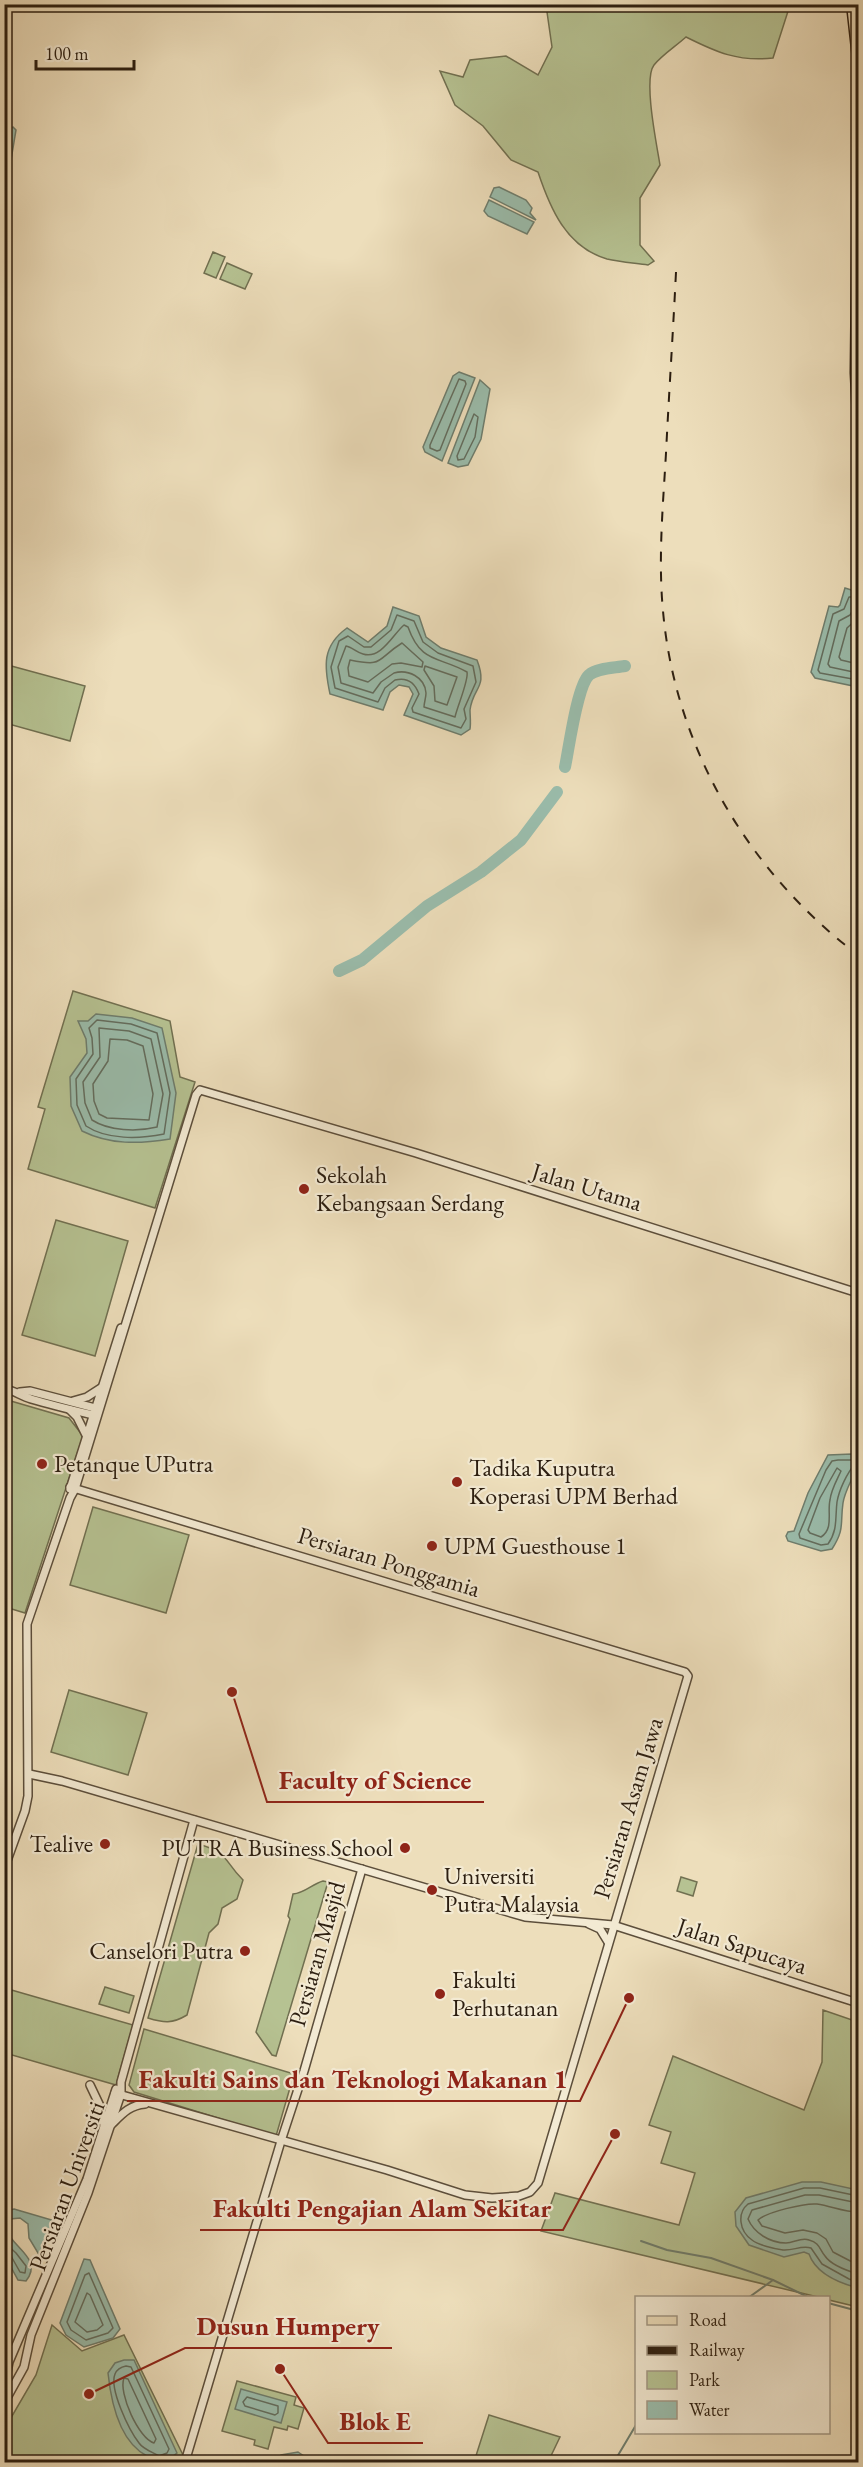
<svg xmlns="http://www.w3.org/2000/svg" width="863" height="2467" font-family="'EB Garamond',serif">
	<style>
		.green { fill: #b6c292; stroke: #717051; stroke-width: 1.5 }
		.water { fill: #9abcab; stroke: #6e7d6d; stroke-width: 1.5 }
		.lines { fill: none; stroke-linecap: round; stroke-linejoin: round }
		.shore { stroke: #636d5e; stroke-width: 1.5 }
		.stream { stroke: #6e7d6d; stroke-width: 2 }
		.river { stroke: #9abcab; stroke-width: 12 }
		.tertiary-casing { stroke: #5c4e3b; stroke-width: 10 }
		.primary-casing { stroke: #2c1e10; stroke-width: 11 }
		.motorway-casing { stroke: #2c1e10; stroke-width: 12 }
		.tertiary { stroke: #f3ead3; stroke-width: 7 }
		.primary { stroke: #eddebb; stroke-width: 8 }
		.motorway { stroke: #eddebb; stroke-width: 9 }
		.rail { stroke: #2c1e10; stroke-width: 2; stroke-dasharray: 10 10; stroke-linecap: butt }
		.poi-dot { fill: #8f2418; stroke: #f3ead3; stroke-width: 2 }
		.labels { text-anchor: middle; stroke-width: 4.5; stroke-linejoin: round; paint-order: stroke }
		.poi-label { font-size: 24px; fill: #2c1e10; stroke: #f3ead3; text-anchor: start }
		.street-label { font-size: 24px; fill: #2c1e10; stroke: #f3ead3 }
		.leader { fill: none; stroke: #8f2418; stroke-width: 2 }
		.callout-dot { fill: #8f2418; stroke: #f3ead3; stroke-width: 2 }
		.callout-label { font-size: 26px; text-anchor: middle; font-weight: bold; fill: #8f2418; stroke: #f3ead3; stroke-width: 4.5; stroke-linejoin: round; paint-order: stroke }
	</style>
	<rect width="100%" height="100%" fill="#eddebb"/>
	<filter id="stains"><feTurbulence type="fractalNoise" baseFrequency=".00333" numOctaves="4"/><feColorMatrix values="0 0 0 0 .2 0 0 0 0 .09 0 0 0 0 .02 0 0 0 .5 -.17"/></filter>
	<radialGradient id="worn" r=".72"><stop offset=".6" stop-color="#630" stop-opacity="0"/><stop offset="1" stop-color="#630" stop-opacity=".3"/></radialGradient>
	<g class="green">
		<path d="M546,5H790L773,58C738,62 716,52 686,37C676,46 662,55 654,65C643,79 657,146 660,165L640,198V245L654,261L648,265C634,263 620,262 607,259C566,247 550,208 538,172L511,160L483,126L455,105L440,71L463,77L470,60L506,56L538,75L552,47Z"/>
		<polygon points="213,252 225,257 216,278 204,273"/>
		<polygon points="227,263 252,274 245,289 220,279"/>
		<polygon points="4,664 85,686 70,741 5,723"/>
		<polygon points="73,991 170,1021 180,1077 195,1082 155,1208 28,1169 45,1109 38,1107"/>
		<polygon points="56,1220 128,1241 95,1356 22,1335"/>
		<polygon points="4,1399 69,1418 83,1436 25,1613 5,1607"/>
		<polygon points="93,1507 189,1535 166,1613 70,1585"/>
		<polygon points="69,1690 147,1713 128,1775 51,1752"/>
		<path d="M198,1844C230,1853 222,1859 243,1880L237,1899L222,1908L218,1924L209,1933L187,2015C172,2024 164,2023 148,2018Z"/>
		<polygon points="681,1877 697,1882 693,1896 677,1891"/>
		<path d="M323,1881L328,1882L276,2056L272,2055L256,2032L290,1919L288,1916L293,1894C305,1893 312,1884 323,1881Z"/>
		<polygon points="105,1987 134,1996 129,2013 99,2004"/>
		<polygon points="8,1989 133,2025 116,2085 5,2053"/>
		<polygon points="823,2010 858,2022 858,2307 829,2300 828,2298 818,2297 541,2231 555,2193 679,2225 695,2173 661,2163 671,2132 649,2125 673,2056 804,2110 822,2062"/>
		<polygon points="144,2029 294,2074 276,2136 134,2092 129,2085"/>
		<polygon points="52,2325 82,2351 124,2335 183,2455 180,2462 5,2462 5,2428 36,2375"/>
		<polygon points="237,2381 296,2397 294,2405 304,2408 298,2429 288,2426 287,2430 274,2427 268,2449 254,2445 255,2440 222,2431"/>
		<polygon points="489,2415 560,2437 548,2462 474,2462"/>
	</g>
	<g class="water">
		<polygon points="13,127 16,130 11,160 5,159 5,133"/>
		<polygon points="499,187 526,200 532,208 530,213 536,220 490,197 494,188"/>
		<polygon points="489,200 534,222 527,234 488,216 484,211"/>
		<polygon points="459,372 475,378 442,461 425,452 423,447 453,376"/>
		<polygon points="480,380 490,389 481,439 468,465 458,467 448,463"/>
		<polygon points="845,588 858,592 858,687 815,678 811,672 829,606 838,607 840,605"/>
		<path d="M393,607L419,616L426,637L441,648L477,660C488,689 473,686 470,710C470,716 471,722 470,729L461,735L404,715L413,694L409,687L399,685L390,692L383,710L330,694C324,666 322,646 347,628L368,642L387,626Z"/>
		<path d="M96,1014L132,1018L162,1028L176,1093L170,1139C139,1144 110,1145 82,1131L71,1106L70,1077L87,1053L86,1039L78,1021H88Z"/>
		<path d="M852,1454L857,1456L858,1462C855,1476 845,1489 843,1503C840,1524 845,1529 832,1549L821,1551L788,1541L786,1536L788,1532L794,1531L808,1493L828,1455Z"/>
		<path d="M802,2182H821L858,2190V2288C839,2283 816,2274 809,2254L804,2252L784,2257L749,2245L736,2226L735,2212L746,2198Z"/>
		<path d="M14,2209L55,2221L41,2258L29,2238L28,2224L20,2218L10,2219L5,2227C11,2248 44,2258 26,2281L18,2280L5,2256V2211Z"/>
		<polygon points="84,2259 90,2260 120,2329 113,2338 84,2347 66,2335 60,2323"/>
		<path d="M124,2360H134L177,2453C167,2462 158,2462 147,2456C120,2442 111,2402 108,2373L115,2363Z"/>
		<polygon points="241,2389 287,2402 281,2423 235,2409"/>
		<polygon points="298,2452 307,2458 306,2462 276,2462 281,2455"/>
	</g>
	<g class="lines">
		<g class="shore">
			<polygon points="459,379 465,381 466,384 440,450 437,451 430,448 430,445"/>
			<polygon points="474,414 478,417 475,437 464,459 458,460 457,456"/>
			<polyline points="858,597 849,597 844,609 833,614 818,670 820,673 858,680"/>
			<polyline points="858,605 855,606 850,615 839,621 828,664 830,667 858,673"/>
			<path d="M397,615L414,621L423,642L438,653L473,666L476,682L464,709L466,719L461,728L413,712L412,708L419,694C415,683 407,677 395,680L385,688L378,702L335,688L331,667L339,641L348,636L364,647H371L391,630Z"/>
			<polyline points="858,618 847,628 839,657 841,660 858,664"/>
			<path d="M404,625L408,627C421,664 439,656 467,672C469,680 457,707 455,717L424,707C424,703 426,698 426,693C425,677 408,669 394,673L381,682L373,693L341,683L338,667L346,646C352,647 356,652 363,654C381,660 394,633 404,625Z"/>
			<path d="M402,643L423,662L422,667L401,663L392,664L368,682L349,676L348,668L350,660C385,667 375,660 402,643Z"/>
			<polygon points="425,666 457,677 447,705 435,701 434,686 424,670"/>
			<path d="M97,1020L131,1024L157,1033L170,1093L164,1134C139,1139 107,1140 86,1126L77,1105L76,1079L93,1054L92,1038L89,1028Z"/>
			<path d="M99,1028L129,1031L151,1039L163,1094L157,1127C137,1132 109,1131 92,1120L85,1103L83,1082L100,1057Z"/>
			<polygon points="110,1039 127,1040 143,1046 153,1094 149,1120 107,1118 99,1114 94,1101 93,1084 108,1061"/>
			<path d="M838,1460H851L855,1464C847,1473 839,1490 837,1502C835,1518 838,1530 828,1544L821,1545L800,1538L799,1534L826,1470L832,1461Z"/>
			<path d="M837,1468L841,1471C837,1480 831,1490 830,1500C827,1512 834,1529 821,1537L810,1533L808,1530L820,1498Z"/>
			<path d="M858,2196L820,2188H804L748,2204C737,2213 739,2231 752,2240C758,2245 775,2249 783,2250C793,2251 801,2245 811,2248L822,2264L849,2279L858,2282"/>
			<path d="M858,2203L819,2195H805L752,2210L748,2219C754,2233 770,2243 786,2243C794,2243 801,2237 809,2240C820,2243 819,2249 825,2256C831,2265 848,2271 858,2274"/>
			<path d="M858,2212C844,2212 831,2206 817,2204C804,2203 767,2212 758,2220L762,2226L785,2233L803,2230L817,2233L826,2239L833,2252L858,2265"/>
			<polyline points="4,2242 16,2253 26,2266 25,2273 20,2272 11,2256 4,2255"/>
			<polygon points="89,2273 113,2328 108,2333 86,2340 71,2330 67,2322 85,2275"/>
			<polygon points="87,2293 90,2295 103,2325 97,2330 87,2332 75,2322"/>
			<path d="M126,2366L131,2367L169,2449L167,2453L159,2456C152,2452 143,2449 139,2443C129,2430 109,2389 115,2374C117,2369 121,2367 126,2366Z"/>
			<path d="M124,2378L128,2379L156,2439L154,2443C139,2439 118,2393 124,2378Z"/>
			<polygon points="247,2397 278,2406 278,2413 275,2415 245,2406 243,2402"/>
		</g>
		<g class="stream">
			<polyline points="641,2241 667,2250 711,2258 773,2280 810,2298"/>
			<polyline points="748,2298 773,2280"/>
			<polyline points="828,2303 858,2311"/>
			<polyline points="614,2462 636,2425"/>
		</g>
		<g class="river">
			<path d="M565,767C569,748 577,686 589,675C597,668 614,668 625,666"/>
			<polyline points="339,971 362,960 427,906 481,872 521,840 557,792"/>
		</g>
		<g class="tertiary-casing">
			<g id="tertiary">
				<path d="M4,1388C14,1391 22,1396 31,1399C51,1405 72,1410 93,1415L95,1413"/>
				<polyline points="20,1392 30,1391 95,1408 96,1412"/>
				<polyline points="73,1401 87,1397 101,1388"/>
				<polyline points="70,1410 77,1417 86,1435"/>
				<polyline points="70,1487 685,1672 688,1676 538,2183 530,2192 519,2196 492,2198 465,2195 387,2170 115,2093"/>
				<polyline points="70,1489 121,1328"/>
				<polyline points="29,1774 62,1781 525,1917 613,1925 858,2003"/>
				<polyline points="4,1869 25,1811 28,1796 27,1624 70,1498 75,1489 196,1095 200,1090 416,1153 858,1293"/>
				<polyline points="589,1924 600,1929 608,1942"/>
				<polyline points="90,2085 100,2106 104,2125"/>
				<path d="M112,2124C122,2114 130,2105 145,2104"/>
				<polyline points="4,2387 9,2362 87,2179 116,2089"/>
				<polyline points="4,2403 24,2367 31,2335 88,2193 121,2094 121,2082 194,1820"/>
				<polyline points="185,2462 281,2141 304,2071 362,1869"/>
			</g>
		</g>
		<g class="primary-casing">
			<g id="primary">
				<polyline points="851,4 858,67"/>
				<polyline points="858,99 855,373 858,436"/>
			</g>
		</g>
		<g class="motorway-casing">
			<polyline id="motorway" points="858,58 858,55"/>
		</g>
		<use href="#tertiary" class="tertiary"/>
		<use href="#primary" class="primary"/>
		<use href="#motorway" class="motorway"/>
		<path class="rail" d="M676,272C673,333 669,393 666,453C663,506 658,559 663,611C675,748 749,873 858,955"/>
	</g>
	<g class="poi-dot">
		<circle cx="304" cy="1189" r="6"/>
		<circle cx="42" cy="1464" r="6"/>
		<circle cx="457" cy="1482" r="6"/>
		<circle cx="432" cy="1546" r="6"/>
		<circle cx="105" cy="1844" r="6"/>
		<circle cx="405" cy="1848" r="6"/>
		<circle cx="432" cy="1890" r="6"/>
		<circle cx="245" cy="1951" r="6"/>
		<circle cx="440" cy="1994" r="6"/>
	</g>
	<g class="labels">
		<g class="poi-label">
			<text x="316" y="1183">Sekolah<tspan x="316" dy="28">Kebangsaan Serdang</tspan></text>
			<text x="54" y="1472">Petanque UPutra</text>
			<text x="469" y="1476">Tadika Kuputra<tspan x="469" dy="28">Koperasi UPM Berhad</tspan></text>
			<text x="444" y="1554">UPM Guesthouse 1</text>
			<text x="93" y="1852" text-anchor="end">Tealive</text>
			<text x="393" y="1856" text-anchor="end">PUTRA Business School</text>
			<text x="444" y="1884">Universiti<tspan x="444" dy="28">Putra Malaysia</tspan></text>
			<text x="233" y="1959" text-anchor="end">Canselori Putra</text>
			<text x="452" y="1988">Fakulti<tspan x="452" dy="28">Perhutanan</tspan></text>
		</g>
		<g class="street-label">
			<text transform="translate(587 1187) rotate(17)" y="8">Jalan Utama</text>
			<text transform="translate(389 1562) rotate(17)" y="8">Persiaran Ponggamia</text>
			<text transform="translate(628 1808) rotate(-73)" y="8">Persiaran Asam Jawa</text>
			<text transform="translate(742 1946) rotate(18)" y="8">Jalan Sapucaya</text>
			<text transform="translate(317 1954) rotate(-74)" y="8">Persiaran Masjid</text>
			<text transform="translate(67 2186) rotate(-70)" y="8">Persiaran Universiti</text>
		</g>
	</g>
	<path class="leader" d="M232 1692L267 1802H484M629 1998L580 2101H127M615 2134L563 2230H200M89 2394L185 2348H392M280 2369L328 2443H423"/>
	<g class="callout-dot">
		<circle cx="232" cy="1692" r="6"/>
		<circle cx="629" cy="1998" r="6"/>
		<circle cx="615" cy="2134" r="6"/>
		<circle cx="89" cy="2394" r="6"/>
		<circle cx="280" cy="2369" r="6"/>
	</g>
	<g class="callout-label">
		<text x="375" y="1789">Faculty of Science</text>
		<text x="353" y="2088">Fakulti Sains dan Teknologi Makanan 1</text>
		<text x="382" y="2217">Fakulti Pengajian Alam Sekitar</text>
		<text x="288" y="2335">Dusun Humpery</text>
		<text x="375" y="2430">Blok E</text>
	</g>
	<rect width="863" height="2467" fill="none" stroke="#eddebb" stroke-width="24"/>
	<rect x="6" y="6" width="851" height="2455" fill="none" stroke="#2c1e10" stroke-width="3"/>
	<rect x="12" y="12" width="839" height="2443" fill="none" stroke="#2c1e10" stroke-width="1.5"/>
	<rect x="635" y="2296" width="195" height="138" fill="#f3ead3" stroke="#a39885" stroke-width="1.5"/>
	<rect x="647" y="2316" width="30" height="9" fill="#eddebb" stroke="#a39885" stroke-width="1.5"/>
	<text x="689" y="2326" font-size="18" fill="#2c1e10">Road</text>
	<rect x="647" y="2346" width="30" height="9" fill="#2c1e10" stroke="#a39885" stroke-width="1.5"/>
	<text x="689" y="2356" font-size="18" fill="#2c1e10">Railway</text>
	<rect x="647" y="2371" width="30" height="18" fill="#b6c292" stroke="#a39885" stroke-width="1.5"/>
	<text x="689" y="2386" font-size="18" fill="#2c1e10">Park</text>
	<rect x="647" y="2401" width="30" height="18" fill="#9abcab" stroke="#a39885" stroke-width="1.5"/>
	<text x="689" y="2416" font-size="18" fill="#2c1e10">Water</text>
	<path d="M36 60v9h98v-9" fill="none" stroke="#2c1e10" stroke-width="3"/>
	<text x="45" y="60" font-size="18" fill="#2c1e10" stroke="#f3ead3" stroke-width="4.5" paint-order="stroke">100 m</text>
	<rect width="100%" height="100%" filter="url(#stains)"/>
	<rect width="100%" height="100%" fill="url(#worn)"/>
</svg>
